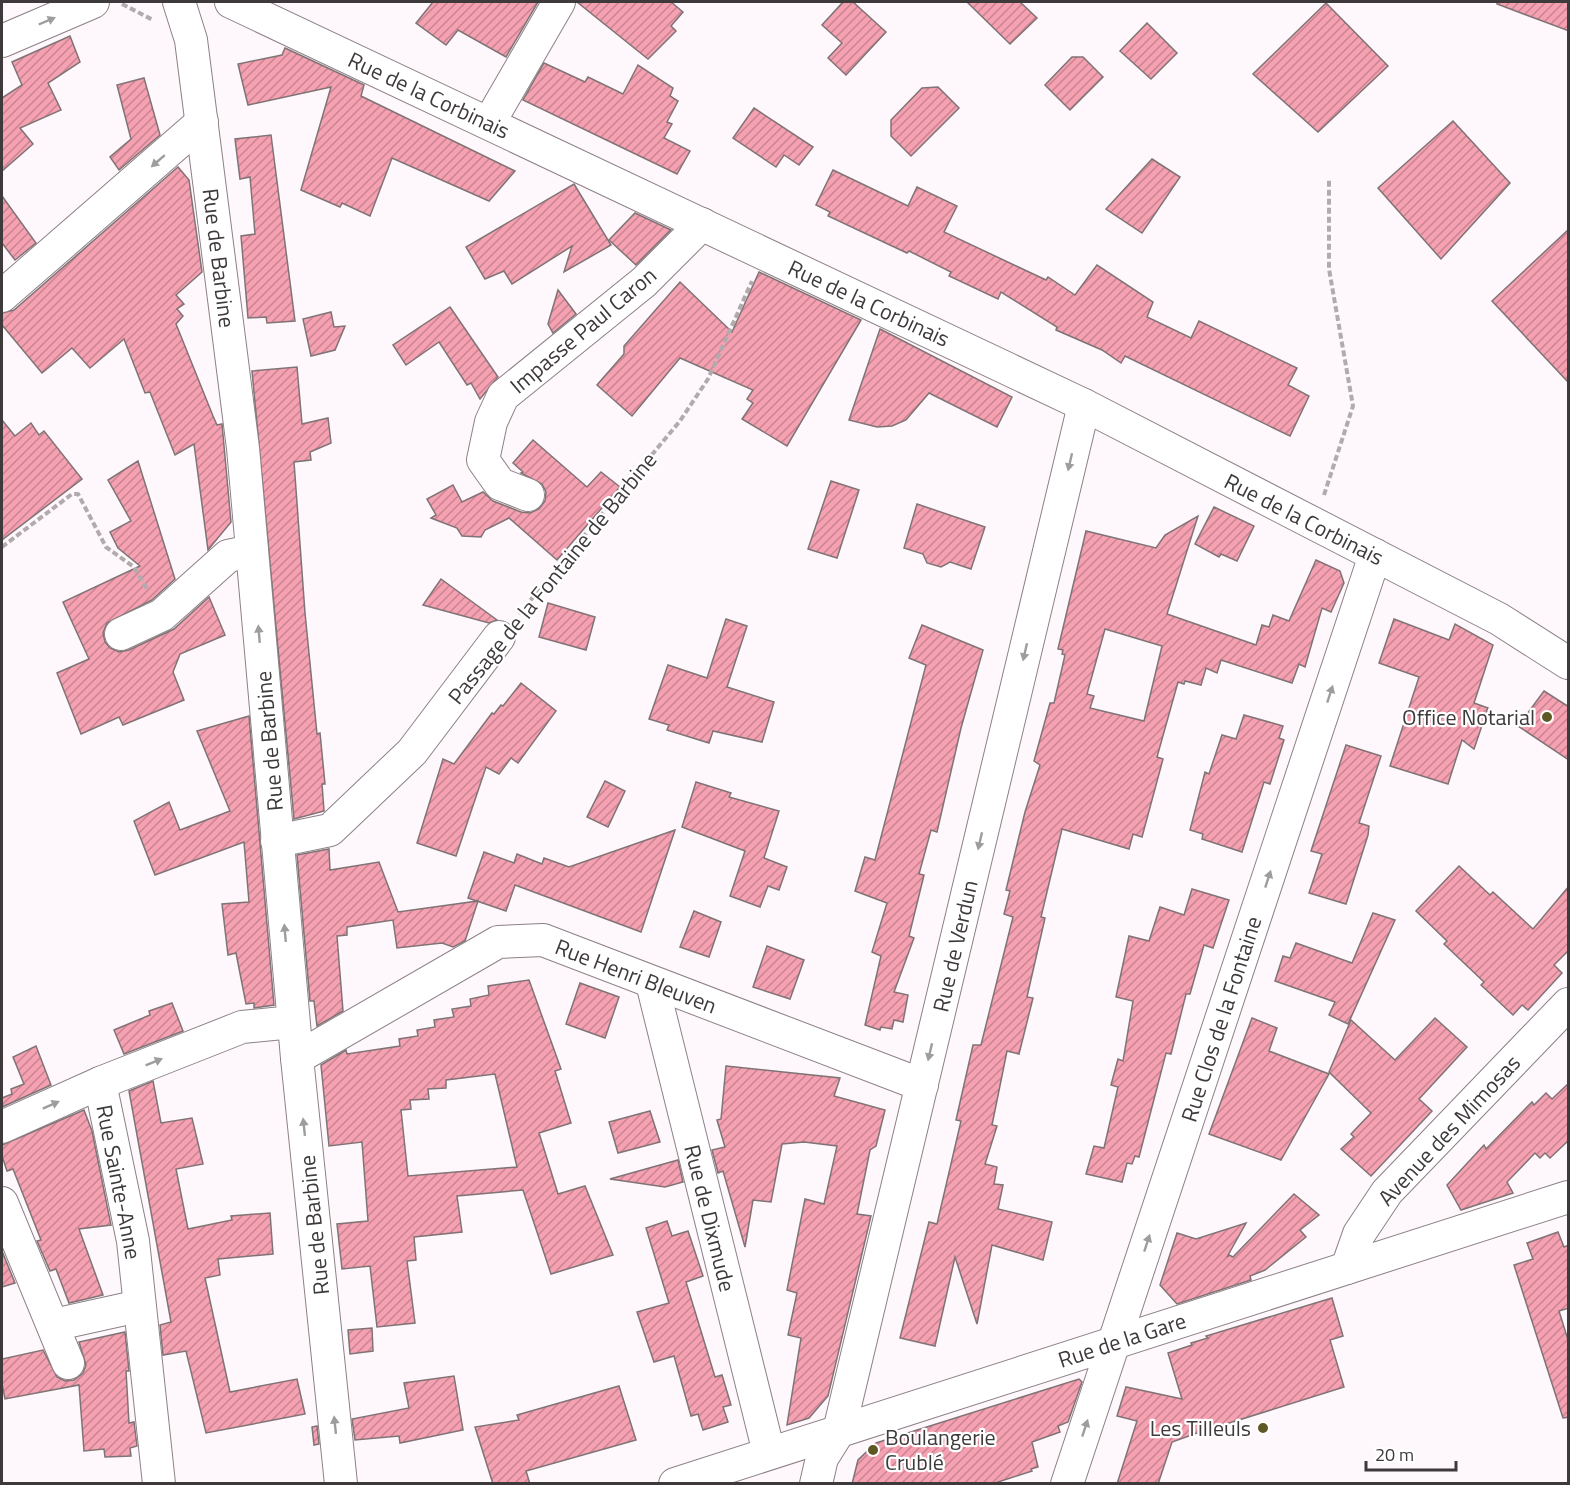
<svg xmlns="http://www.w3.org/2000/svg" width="1570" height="1485" font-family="'Titillium Web',sans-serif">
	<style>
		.building { fill: url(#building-hatch); stroke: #7f7375; stroke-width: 1.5; fill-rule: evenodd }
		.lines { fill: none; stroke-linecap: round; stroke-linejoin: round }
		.minor-casing { stroke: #8c8187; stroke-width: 34 }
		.path { stroke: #b1abae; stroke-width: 4; stroke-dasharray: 6 3; stroke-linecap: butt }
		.minor { stroke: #fff; stroke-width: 32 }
		.oneway { fill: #9e9c9e }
		.poi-dot { fill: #5d5824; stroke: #fff; stroke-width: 2 }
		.labels { text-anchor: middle; stroke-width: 4.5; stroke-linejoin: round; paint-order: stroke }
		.street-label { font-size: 22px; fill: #3e3a3c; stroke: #fff }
		.poi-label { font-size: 22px; fill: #3e3a3c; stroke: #fff; text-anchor: end }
	</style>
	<defs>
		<pattern id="building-hatch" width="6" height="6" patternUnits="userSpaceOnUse" patternTransform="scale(1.5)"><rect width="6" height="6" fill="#f6a1b2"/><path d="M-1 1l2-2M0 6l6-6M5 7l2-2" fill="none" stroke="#c98492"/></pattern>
	</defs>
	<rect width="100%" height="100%" fill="#fef7fb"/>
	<g class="building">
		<polygon points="433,2 538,2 506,57 458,30 446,45 416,23"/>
		<polygon points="577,2 671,2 683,12 671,26 676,31 648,59"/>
		<polygon points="843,2 853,2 886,32 846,75 828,58 842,43 822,25"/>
		<polygon points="967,2 1020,2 1037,18 1010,44"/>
		<polygon points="1497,2 1569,2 1569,31 1497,4"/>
		<polygon points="1326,3 1388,66 1318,132 1253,74"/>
		<polygon points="1147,23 1177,53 1151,79 1120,51"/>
		<polygon points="70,36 80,62 48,83 61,110 20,128 33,144 2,171 2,98 22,85 12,62"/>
		<polygon points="285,48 364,85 361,96 515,171 489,201 392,158 370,216 342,203 340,207 301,190 331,87 248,105 238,64 282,55"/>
		<polygon points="1072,57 1083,57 1103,77 1070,110 1045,85"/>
		<polygon points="544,63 585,82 588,77 623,94 638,65 673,88 670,96 678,101 667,122 672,124 664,138 690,151 677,174 523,100"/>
		<polygon points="144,78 160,135 119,170 110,157 131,139 117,85"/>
		<polygon points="938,87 959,108 911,156 891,136 891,120 922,88"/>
		<polygon points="754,108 813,147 799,165 784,155 776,167 733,138"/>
		<polygon points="1453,121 1510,183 1441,259 1378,188"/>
		<polygon points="271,135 295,321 267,323 266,317 248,318 241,236 255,234 250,177 240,179 235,139"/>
		<polygon points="1152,159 1180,177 1142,233 1106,209"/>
		<polygon points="178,167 189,180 202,272 176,295 184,304 177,309 183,316 176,324 213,416 217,425 222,424 231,522 208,550 194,444 175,455 150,392 145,393 124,339 90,368 72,348 42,373 2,325 2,313 14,310"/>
		<polygon points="833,170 908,206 917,187 957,206 944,232 1046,280 1048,277 1075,295 1097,265 1153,302 1147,317 1191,338 1199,321 1297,368 1288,385 1309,396 1290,436 1125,356 1121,363 1102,350 1056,330 1057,327 1001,292 998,299 949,276 951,272 909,251 907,253 828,216 830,212 816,205"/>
		<polygon points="574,184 611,245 564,272 572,246 512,284 504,271 485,279 466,247"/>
		<polygon points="2,196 36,243 15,260 2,243"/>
		<polygon points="635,213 671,230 636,265 609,240"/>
		<polygon points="1569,229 1569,383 1492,301"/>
		<polygon points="759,272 861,320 787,446 742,419 753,403 747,399 753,390 680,358 632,416 597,385 624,354 624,346 680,282 732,332"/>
		<polygon points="558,290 576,314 553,333 548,324"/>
		<polygon points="450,307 498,377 480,399 471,383 467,385 439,342 406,365 393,345"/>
		<polygon points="331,312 334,327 345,326 335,350 311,356 303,319"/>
		<polygon points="880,329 1012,397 997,427 929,393 906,420 892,426 877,427 849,420"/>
		<polygon points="297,367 302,424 328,418 331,443 310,452 311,460 294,462 305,613 317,734 320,733 325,784 322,784 324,811 294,819 252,371"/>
		<polygon points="2,420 15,436 31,423 39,435 44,431 82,479 2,540"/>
		<polygon points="533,440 587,487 601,472 620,487 557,560 509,518 485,530 481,537 462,536 457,528 431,518 436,515 427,499 453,485 462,502 483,492 493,501 521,512 530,513 539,509 545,501 546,492 542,484 521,473 523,472 513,463"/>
		<polygon points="138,461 175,579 152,600 107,623 103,633 105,642 110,648 119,652 129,650 174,629 209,597 225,635 180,654 173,672 184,700 123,725 119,717 81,734 57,673 89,659 63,602 140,566 118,548 110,532 131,521 108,480"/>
		<polygon points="831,481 859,490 837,558 808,549"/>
		<polygon points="917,504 985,527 971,569 950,562 941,567 927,563 923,554 904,548"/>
		<polygon points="1214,507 1254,526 1237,561 1221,554 1219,557 1195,544"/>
		<path d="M1198,516L1167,614L1256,645L1262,625L1269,627L1273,615L1289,621L1316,560L1340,571L1344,583L1331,612L1322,608L1305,667L1299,664L1292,683L1221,660L1217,673L1206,668L1201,685L1185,681L1184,684L1178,682L1157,757L1163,759L1142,837L1133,834L1129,849L1062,829L1041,917L1045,918L1027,997L1033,998L1019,1054L1007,1051L992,1125L997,1126L985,1164L997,1167L994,1184L1003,1185L998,1209L1052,1222L1043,1260L992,1245L977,1324L955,1257L935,1346L900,1338L929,1222L937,1224L961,1121L956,1120L973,1045H981L1013,917L1004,914L1010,891L1006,890L1025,812L1040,765L1034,761L1050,703H1054L1065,655L1062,654L1063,650L1058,649L1086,531L1156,548L1165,535ZM1105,629L1162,646L1144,721L1090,708L1094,696L1087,694Z"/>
		<polygon points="441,579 497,620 489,623 423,605"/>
		<polygon points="548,603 595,617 586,650 539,637"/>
		<polygon points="726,619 747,626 727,687 774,702 762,742 713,731 709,743 667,730 669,725 649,719 668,665 707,678"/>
		<polygon points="1394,619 1449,640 1455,624 1493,645 1474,703 1488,708 1474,749 1462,740 1448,784 1390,766 1419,677 1379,663"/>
		<polygon points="922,625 983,650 961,728 937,832 931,830 919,874 924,875 909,936 914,938 894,992 908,995 903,1022 894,1020 892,1029 881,1027 880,1030 865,1025 881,956 872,952 887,903 855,891 865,857 875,860 926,665 909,658"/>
		<polygon points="521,683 556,711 518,763 511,758 499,774 486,767 456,856 417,843 443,759 454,764 492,713 494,714 501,705 503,706"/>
		<polygon points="1544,691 1569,707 1569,760 1518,726"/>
		<polygon points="1244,715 1283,726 1279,738 1284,740 1270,784 1264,782 1242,852 1202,839 1203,834 1190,830 1205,772 1209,774 1222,735 1236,739"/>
		<polygon points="249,716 274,1005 254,1008 254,1003 246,1004 236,953 228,955 222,904 249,902 244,842 155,875 134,821 169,802 180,830 230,811 197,731"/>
		<polygon points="1346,745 1381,756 1359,823 1369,826 1368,835 1346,904 1309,893 1322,854 1311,851"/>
		<polygon points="605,781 625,791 608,827 587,817"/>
		<polygon points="696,782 731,793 729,797 779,811 764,858 787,867 779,890 768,886 760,907 730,896 745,851 682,827"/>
		<polygon points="675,830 641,932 515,885 506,911 468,898 484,852 514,863 517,854 542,864 544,858 569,867"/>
		<polygon points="329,849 330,870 379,862 398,912 478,901 465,941 453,947 442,943 397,948 393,920 347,927 347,935 337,936 343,1011 317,1026 314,1001 310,1001 297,855"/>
		<polygon points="1459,866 1490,895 1493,892 1533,929 1569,886 1569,950 1554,965 1562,973 1528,1010 1522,1005 1513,1015 1481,985 1484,982 1444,944 1447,941 1416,911"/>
		<polygon points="1192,889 1229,900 1213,948 1204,945 1190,994 1186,994 1171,1054 1166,1053 1139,1157 1135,1156 1132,1164 1127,1163 1122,1182 1086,1174 1094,1146 1104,1148 1118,1087 1111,1085 1118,1059 1123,1061 1133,1001 1116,997 1129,936 1149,941 1160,907 1184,915"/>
		<polygon points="694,911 721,922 709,957 680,947"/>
		<polygon points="1373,913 1395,920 1348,1024 1329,1015 1335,1002 1275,981 1283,956 1290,958 1296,943 1352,963"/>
		<polygon points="767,946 804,960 790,999 753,987"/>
		<path d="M529,980L561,1069L555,1071L571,1123L539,1133L558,1194L585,1186L613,1255L551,1274L523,1190L457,1196L462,1232L414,1237L416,1260L407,1261L415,1323L377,1327L370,1266L342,1269L337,1224L368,1221L362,1142L329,1146L321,1065L346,1050L347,1054L400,1046L399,1039L418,1036L417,1030L435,1027L434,1020L454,1017L452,1009L471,1006L470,999L489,995L488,986ZM495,1074L517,1167L408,1176L401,1110L411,1109L410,1100L429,1099L428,1089L446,1088V1080Z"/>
		<polygon points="580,983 619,997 605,1038 566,1024"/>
		<polygon points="172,1003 183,1031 124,1054 114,1030 150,1015 149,1011"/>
		<polygon points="1252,1018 1277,1028 1269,1051 1329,1074 1281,1160 1209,1134"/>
		<polygon points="1435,1018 1467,1047 1419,1099 1432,1111 1371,1176 1341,1149 1354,1137 1351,1134 1371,1113 1329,1072 1351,1020 1395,1060"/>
		<polygon points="36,1046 51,1085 2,1107 2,1098 12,1094 11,1089 24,1084 13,1057"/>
		<polygon points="726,1066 840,1078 834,1096 885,1110 876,1146 870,1150 857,1214 871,1216 828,1396 809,1418 787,1425 801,1338 788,1335 797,1293 787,1290 805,1199 824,1204 837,1146 804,1142 782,1144 771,1202 753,1200 745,1247 723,1171 718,1173 712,1150 725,1147 717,1120 721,1119"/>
		<polygon points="153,1081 161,1123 192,1118 203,1164 176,1169 188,1229 232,1220 231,1216 270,1213 273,1254 218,1259 220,1275 205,1278 230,1392 297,1379 305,1414 206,1433 186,1351 163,1355 160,1325 171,1322 129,1091"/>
		<polygon points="1569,1083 1569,1140 1550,1158 1545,1153 1540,1158 1535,1153 1507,1182 1513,1193 1461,1210 1447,1185 1484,1145 1486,1149 1532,1102 1534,1105 1546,1093 1552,1099"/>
		<polygon points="84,1110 92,1131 111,1225 79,1229 103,1295 69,1303 56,1269 50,1271 37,1241 41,1240 13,1169 7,1171 2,1156 2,1145"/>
		<polygon points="650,1111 660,1142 618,1153 609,1122"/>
		<polygon points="678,1160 683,1182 665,1187 610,1179"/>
		<polygon points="1294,1194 1319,1215 1300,1230 1306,1237 1265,1270 1250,1276 1251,1280 1177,1304 1160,1285 1177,1233 1196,1239 1246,1223 1227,1257 1229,1255 1233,1257"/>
		<polygon points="667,1221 672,1236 688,1231 703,1276 686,1282 715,1377 722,1375 731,1405 723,1407 728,1422 703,1430 698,1414 691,1416 674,1356 654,1362 637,1312 669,1303 646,1228"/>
		<polygon points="1558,1232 1564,1247 1569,1245 1569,1308 1559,1311 1569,1343 1569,1417 1563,1418 1514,1265 1533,1259 1527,1243"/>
		<polygon points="2,1251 15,1283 2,1287"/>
		<polygon points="1332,1298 1343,1336 1330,1340 1344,1387 1207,1430 1204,1435 1197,1433 1172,1442 1158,1484 1117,1484 1137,1421 1117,1416 1126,1387 1182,1399 1168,1353 1192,1345 1191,1343 1208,1338 1206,1336"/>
		<polygon points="372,1328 373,1351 350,1354 348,1330"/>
		<polygon points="125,1332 129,1371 126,1371 129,1423 134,1422 137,1446 130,1448 131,1456 105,1457 104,1449 84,1451 79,1385 5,1399 2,1384 2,1359 43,1350 57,1377 65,1381 74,1380 83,1373 86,1365 79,1342"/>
		<polygon points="454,1376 463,1430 400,1443 399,1436 355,1440 352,1419 409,1408 404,1383"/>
		<polygon points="1079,1379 1082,1382 1068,1422 1058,1426 1060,1432 1032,1442 1038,1467 1031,1469 1032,1471 992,1484 852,1484 858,1460 876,1443"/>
		<polygon points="619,1386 636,1440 526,1471 530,1484 493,1484 475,1427 519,1420 517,1415"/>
		<polygon points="317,1426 319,1444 314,1445 312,1427"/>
	</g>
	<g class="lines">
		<g class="minor-casing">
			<g id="minor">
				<polyline points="179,2 191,40 243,448 297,1058 341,1484"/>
				<polyline points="231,2 1084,405 1499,619 1568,663"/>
				<polyline points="2,41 93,2"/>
				<polyline points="489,123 559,2"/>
				<polyline points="2,296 202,122"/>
				<polyline points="528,495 500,484 483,460 491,422 503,396 644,282 702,224"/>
				<polyline points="121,634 162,615 228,556 252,551"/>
				<polyline points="277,841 330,830 412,752 499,637"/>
				<polyline points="652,983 769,1453"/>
				<polyline points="297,1058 498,942 543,940 922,1085"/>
				<polyline points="100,1083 133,1241 159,1484"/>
				<polyline points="2,1127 100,1083 242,1027 293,1022"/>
				<polyline points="2,1203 68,1363"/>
				<polyline points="1347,1268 1359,1234 1387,1192 1568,1004"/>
				<polyline points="53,1325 139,1306"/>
				<polyline points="675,1484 1568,1197"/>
				<polyline points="816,1484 822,1458 839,1431 1084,405"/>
				<polyline points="1067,1484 1375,555"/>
			</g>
		</g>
		<g class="path">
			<polyline points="122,4 153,20"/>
			<polyline points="1324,495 1353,406 1329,269 1329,178"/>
			<polyline points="2,547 72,494 78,494 106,547 134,567 147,589"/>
			<polyline points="519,614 680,421 708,379 752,281"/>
		</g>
		<use href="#minor" class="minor"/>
	</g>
	<defs><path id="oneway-solid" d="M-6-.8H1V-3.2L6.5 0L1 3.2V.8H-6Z" transform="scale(1.5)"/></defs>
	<g class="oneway">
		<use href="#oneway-solid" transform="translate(47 21) rotate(-23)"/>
		<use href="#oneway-solid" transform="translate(158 161) rotate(139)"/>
		<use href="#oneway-solid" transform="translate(1070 462) rotate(103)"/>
		<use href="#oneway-solid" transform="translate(259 634) rotate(-95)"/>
		<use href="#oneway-solid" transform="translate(1025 652) rotate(103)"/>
		<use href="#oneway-solid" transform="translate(1330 694) rotate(-72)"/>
		<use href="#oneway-solid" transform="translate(980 841) rotate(103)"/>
		<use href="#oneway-solid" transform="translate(1268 879) rotate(-72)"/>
		<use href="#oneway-solid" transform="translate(285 933) rotate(-95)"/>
		<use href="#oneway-solid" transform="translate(930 1052) rotate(103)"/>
		<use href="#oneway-solid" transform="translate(154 1062) rotate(-22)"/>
		<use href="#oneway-solid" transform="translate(51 1105) rotate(-24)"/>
		<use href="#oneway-solid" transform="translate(304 1127) rotate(-96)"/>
		<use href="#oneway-solid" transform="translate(1147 1243) rotate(-72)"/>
		<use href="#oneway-solid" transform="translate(335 1425) rotate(-96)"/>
		<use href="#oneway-solid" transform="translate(1085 1428) rotate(-72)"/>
	</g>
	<g class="poi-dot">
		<circle cx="1547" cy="717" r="6"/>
		<circle cx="1263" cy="1428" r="6"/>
		<circle cx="873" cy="1450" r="6"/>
	</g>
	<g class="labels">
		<g class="street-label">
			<text transform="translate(429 95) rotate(25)" y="8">Rue de la Corbinais</text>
			<text transform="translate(219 258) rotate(83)" y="8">Rue de Barbine</text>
			<text transform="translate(869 303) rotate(25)" y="8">Rue de la Corbinais</text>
			<text transform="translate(583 330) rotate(-40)" y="8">Impasse Paul Caron</text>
			<text transform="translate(1304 519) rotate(27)" y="8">Rue de la Corbinais</text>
			<text transform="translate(552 578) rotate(-51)" y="8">Passage de la Fontaine de Barbine</text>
			<text transform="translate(269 741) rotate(-95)" y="8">Rue de Barbine</text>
			<text transform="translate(955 946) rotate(-77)" y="8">Rue de Verdun</text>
			<text transform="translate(636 976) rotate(21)" y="8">Rue Henri Bleuven</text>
			<text transform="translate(1221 1019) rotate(-72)" y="8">Rue Clos de la Fontaine</text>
			<text transform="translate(1449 1130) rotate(-47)" y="8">Avenue des Mimosas</text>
			<text transform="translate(119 1182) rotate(79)" y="8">Rue Sainte-Anne</text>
			<text transform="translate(710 1218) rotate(76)" y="8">Rue de Dixmude</text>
			<text transform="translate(314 1225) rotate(-96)" y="8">Rue de Barbine</text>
			<text transform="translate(1122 1340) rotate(-18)" y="8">Rue de la Gare</text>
		</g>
		<g class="poi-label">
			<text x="1535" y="725">Office Notarial</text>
			<text x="1251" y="1436">Les Tilleuls</text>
			<text x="885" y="1445" text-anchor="start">Boulangerie<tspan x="885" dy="25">Crublé</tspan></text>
		</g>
	</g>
	<rect width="1570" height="1485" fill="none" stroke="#3e3a3c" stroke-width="6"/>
	<path d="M1366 1461v9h90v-9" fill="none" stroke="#3e3a3c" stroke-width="3"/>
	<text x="1375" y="1461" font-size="18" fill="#3e3a3c" stroke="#ffffff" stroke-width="4.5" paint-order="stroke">20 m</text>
</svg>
